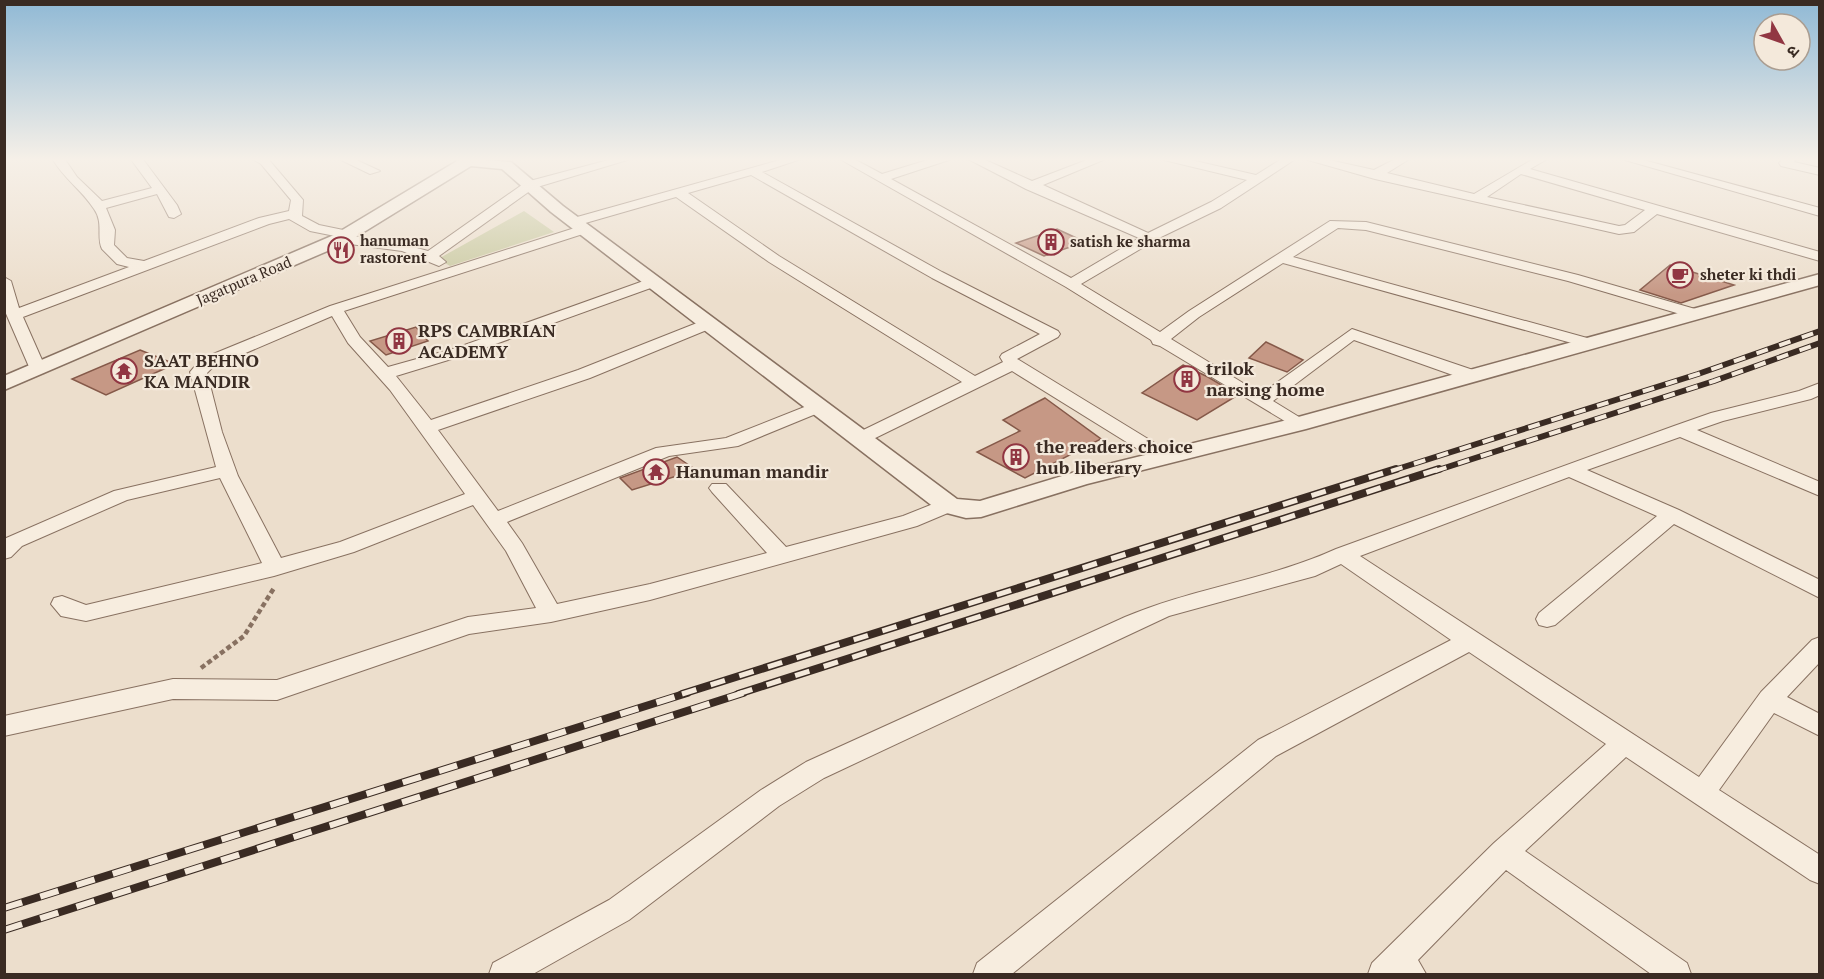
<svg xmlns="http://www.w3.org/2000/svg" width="1824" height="979" font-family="'PT Serif','Noto Sans Devanagari',serif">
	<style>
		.green { fill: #c9c9a0 }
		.building { fill: #c69885; stroke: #855949; stroke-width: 1.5 }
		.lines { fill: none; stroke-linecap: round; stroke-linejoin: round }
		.minor-casing { stroke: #887161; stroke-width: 2 }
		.tertiary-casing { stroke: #887161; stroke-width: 3 }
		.path { stroke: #887161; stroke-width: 4.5; stroke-dasharray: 5 3; stroke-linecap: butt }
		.minor { fill: #f7eddf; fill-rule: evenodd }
		.tertiary { fill: #f7eddf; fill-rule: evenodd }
		.rail-far2-casing { stroke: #3a2b23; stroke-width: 6 }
		.rail-far1-casing { stroke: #3a2b23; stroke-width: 8 }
		.rail-casing { stroke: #3a2b23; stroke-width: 8 }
		.rail-far2 { stroke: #f4e9db; stroke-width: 4; stroke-dasharray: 12; stroke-linecap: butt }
		.rail-far1 { stroke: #f4e9db; stroke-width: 5; stroke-dasharray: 15; stroke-linecap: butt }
		.rail { stroke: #f4e9db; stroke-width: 6; stroke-dasharray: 19; stroke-linecap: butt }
		.labels { text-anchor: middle; stroke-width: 4.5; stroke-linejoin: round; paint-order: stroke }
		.far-poi-label { font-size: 15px; font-weight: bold; fill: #3a2b23; stroke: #f4e9db; text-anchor: start }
		.far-street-label { font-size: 15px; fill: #3a2b23; stroke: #f4e9db }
		.poi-label { font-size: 18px; font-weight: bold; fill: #3a2b23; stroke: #f4e9db; text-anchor: start }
	</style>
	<rect width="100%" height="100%" fill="#ecdecc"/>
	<polygon class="green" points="524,211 554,232 450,266 438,259"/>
	<g class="building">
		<polygon points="1057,229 1085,242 1044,256 1016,243"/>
		<polygon points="1670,265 1734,285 1681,303 1640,290"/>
		<polygon points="416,327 428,341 386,355 370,341"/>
		<polygon points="1266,342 1303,360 1287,372 1249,358"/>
		<polygon points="140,350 175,364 106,395 72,379"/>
		<polygon points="1183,365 1208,377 1238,395 1197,420 1142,393"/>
		<polygon points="1045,398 1101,439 1025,478 977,452 1020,431 1003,420"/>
		<polygon points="677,457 696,470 632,490 620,478"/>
	</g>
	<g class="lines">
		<g class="minor-casing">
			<g id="minor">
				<path d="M52,158H64L77,177L102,201L152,188L130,158H142L177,205L181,214L174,218L169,217L157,194L106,208L115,230L114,245L127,258L144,261L259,218L289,211L291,200L261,164L251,158L269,160L303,200L302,216L319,225L353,232L354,236L391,241L428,251L526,182L616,158H634L534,188L439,256L446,262L439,266L402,251L335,242V236L310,231L289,219L269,224L23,317L46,369L38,374L30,369L4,309V277L11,281L19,308L129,267L117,264L102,249C96,237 104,223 94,209C82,190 63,178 52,158Z"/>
				<polygon points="337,158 352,158 380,171 370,174"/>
				<path d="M787,158H804L762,172L942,272L1058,331L1060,334L1058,337L1017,359L1019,360L1171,453L1173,457L1171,461H1157L1012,371L865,443H853L850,439L853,435L962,382L769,262L676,197L575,226L568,222L570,219ZM751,175L932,278L1040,334L1002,354L1000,357L1003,362L975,376L779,256L688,193Z"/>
				<polygon points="838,158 852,158 882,174 934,158 951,158 949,160 891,179 1071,278 1139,238 1026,189 966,158 981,158 1032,181 1092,158 1108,158 1043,185 1148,233 1211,202 1247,180 1164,160 1162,158 1182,158 1256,175 1283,158 1297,158 1221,208 1159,238 1081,284 1160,332 1189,311 1330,221 1366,222 1578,275 1702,311 1705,314 1697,319 1568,281 1366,230 1338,228 1293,257 1598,341 1600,344 1598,347 1586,347 1283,263 1199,317 1171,339 1261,394 1352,329 1476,371 1478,375 1476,379 1464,379 1354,340 1273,401 1304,420 1307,424 1304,428 1298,429 1160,346 1153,344 1151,340 1066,287"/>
				<path d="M1301,158H1320L1374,170L1397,158H1411L1387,173L1474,194L1535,158H1549L1530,169L1820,252V261L1657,214L1634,232L1619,234L1375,179ZM1521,174L1645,210L1625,225L1619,226L1487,197Z"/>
				<polygon points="1618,158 1636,158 1820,208 1820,216"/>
				<polygon points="1784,158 1797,158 1794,162 1820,168 1820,175 1781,166 1779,163"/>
				<path d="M584,225L589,226V232L344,311L360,337L388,367L456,348L649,279L654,278L661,282L659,285L468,354L396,376L431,420L578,370L702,321H714L716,324L714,327L590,378L438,430L498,511L656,448L726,438L817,402L826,407L823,411L738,446L669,456L507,522L522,543L557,604L650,584L767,553L712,492L709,488L712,484H726L786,547L903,516L948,498L955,500L958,505L955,510L917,526L650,600L551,622L469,634L277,700L173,699L4,736V716L173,679L277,680L468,617L536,608L506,551L473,505L354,552L274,576L86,621L61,616L51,604L54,598L62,596L86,605L262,563L220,478L127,500L22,546L11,557L4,559V539L114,491L216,467L190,372L201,359L330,306ZM332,316L348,343L390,390L465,494L340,542L281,558L238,476L222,432L207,373L213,367Z"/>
				<path d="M1820,383V395L1811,399L1723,421L1697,430L1820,482V496L1680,437L1587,470L1679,510L1820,580V598L1674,524L1555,625L1547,627L1539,625L1536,619L1539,613L1657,516L1569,477L1360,556L1699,777L1761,692L1812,640L1820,637V662L1787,697L1820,714V736L1774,713L1719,790L1820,855V884L1810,880L1626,757L1525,851L1687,963L1691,974H1651L1506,870L1418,960L1426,974H1368L1372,963L1494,843L1606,744L1469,652L1276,756L1012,974H973L977,963L1258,740L1451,640L1341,564L1315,576L1169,616L824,778L779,806L629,920L533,974H489L493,963L609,900L761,790L806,762L1125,617C1193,588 1268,580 1336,549L1674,426L1711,413L1799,391Z"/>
			</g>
		</g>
		<g class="tertiary-casing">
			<polygon id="tertiary" points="462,158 511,162 563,206 957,499 980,501 1072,473 1291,419 1820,274 1820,285 1306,429 1087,484 981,517 966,518 939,511 551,212 502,169 471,166 346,243 4,390 4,376 334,235"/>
		</g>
		<polyline class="path" points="201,668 244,636 274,588"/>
		<use href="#minor" class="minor"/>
		<use href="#tertiary" class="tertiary"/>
		<g class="rail-far2-casing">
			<g id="rail-far2">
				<polyline points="1391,471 1698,374 1820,331"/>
				<polyline points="1435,471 1714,381 1820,343"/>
			</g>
		</g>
		<g class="rail-far1-casing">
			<g id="rail-far1">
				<polyline points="682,694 1396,469"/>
				<polyline points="738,694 1439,469"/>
			</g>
		</g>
		<g class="rail-casing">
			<g id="rail">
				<polyline points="4,908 687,693"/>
				<polyline points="4,930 743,693"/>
			</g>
		</g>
		<use href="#rail-far2" class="rail-far2"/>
		<use href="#rail-far1" class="rail-far1"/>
		<use href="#rail" class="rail"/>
	</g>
	<linearGradient id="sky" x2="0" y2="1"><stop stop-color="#90b9d5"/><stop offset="0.54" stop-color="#f6f0e8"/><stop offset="1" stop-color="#f6f0e8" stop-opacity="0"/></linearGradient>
	<rect width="1824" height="295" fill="url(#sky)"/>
	<defs>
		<g id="building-ring" transform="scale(1.35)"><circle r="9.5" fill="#f4e9db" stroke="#913642" stroke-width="1.5"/><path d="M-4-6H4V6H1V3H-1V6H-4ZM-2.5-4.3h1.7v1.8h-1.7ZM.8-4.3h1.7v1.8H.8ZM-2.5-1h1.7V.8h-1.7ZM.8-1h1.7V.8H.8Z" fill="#913642"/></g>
		<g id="restaurant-ring" transform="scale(1.35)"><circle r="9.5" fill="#f4e9db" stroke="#913642" stroke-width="1.5"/><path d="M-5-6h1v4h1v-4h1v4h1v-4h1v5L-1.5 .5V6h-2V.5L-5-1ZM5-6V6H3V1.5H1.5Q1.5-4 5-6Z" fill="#913642"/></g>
		<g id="cafe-ring" transform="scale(1.35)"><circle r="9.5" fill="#f4e9db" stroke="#913642" stroke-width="1.5"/><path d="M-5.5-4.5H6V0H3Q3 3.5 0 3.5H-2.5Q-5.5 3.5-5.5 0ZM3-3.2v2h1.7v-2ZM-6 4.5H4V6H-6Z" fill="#913642"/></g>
		<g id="temple-ring" transform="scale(1.35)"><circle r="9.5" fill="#f4e9db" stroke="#913642" stroke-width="1.5"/><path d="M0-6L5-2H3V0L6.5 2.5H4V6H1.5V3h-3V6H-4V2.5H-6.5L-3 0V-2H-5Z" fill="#913642"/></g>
	</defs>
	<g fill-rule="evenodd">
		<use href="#building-ring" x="1051" y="242"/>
		<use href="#restaurant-ring" x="341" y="250"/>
		<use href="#cafe-ring" x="1680" y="275"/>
		<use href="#building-ring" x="399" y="341"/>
		<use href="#temple-ring" x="124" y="371"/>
		<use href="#building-ring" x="1187" y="379"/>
		<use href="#building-ring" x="1016" y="457"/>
		<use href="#temple-ring" x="656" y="472"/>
	</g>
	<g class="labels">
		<g class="far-poi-label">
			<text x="360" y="246">hanuman<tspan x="360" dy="17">rastorent</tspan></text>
			<text x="1070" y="247">satish ke sharma</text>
			<text x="1700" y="280">sheter ki thdi</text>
		</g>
		<g class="far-street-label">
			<text transform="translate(244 281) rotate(-23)" y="5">Jagatpura Road</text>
		</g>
		<g class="poi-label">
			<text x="418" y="337">RPS CAMBRIAN<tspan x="418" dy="21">ACADEMY</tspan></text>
			<text x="144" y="367">SAAT BEHNO<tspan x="144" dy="21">KA MANDIR</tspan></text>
			<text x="1206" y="375">trilok<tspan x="1206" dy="21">narsing home</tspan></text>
			<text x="1036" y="453">the readers choice<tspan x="1036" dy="21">hub liberary</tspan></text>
			<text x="676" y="478">Hanuman mandir</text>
		</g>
	</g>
	<rect width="1824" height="979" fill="none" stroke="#3a2b23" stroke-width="12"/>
	<g transform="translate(1782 42) rotate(130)"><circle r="28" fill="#f4e9db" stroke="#aa9d91" stroke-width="1.5"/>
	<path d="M0-4.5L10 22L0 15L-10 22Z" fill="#913642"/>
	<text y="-9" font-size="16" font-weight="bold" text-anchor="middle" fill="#3a2b23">उ</text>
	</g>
</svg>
